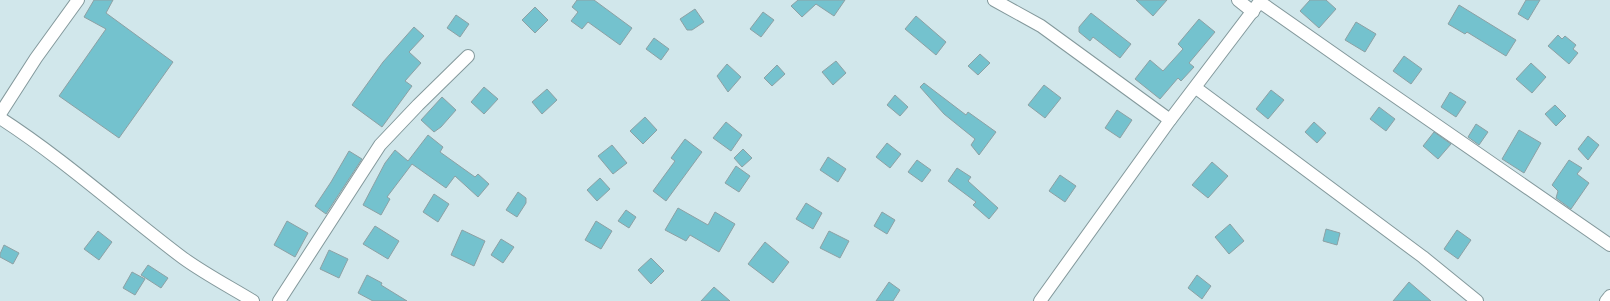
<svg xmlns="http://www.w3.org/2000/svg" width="1610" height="301" font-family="'Work Sans',sans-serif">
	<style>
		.building { fill: #74c2ce; stroke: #8ca1a5 }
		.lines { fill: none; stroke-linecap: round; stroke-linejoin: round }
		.minor-casing { stroke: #84999c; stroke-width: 14 }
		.minor { stroke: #fff; stroke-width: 12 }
	</style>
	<rect width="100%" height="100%" fill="#d1e7eb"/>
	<g class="building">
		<polygon points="94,0 113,0 106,13 173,62 119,138 59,96 106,29 84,17"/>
		<polygon points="577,0 594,0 632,28 620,45 588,22 582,29 571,21 578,12 572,7"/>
		<polygon points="798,0 845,0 834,16 816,4 802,17 791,6"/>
		<polygon points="1136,0 1167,0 1153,16"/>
		<polygon points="1310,0 1326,0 1336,9 1319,28 1300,11"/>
		<polygon points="1526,0 1540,0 1528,20 1518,14"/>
		<polygon points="1459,5 1516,40 1506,56 1467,32 1465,34 1448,24"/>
		<polygon points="535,7 548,20 535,33 522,20"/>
		<polygon points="695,9 704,22 692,30 687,30 680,19"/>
		<polygon points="763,12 774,20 761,37 750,29"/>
		<polygon points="1091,13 1131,44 1120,58 1093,37 1090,41 1079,32 1079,27"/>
		<polygon points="456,15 469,24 460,37 447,28"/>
		<polygon points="916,16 946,42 936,55 905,29"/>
		<polygon points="1199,19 1215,32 1189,63 1194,67 1181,81 1178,78 1160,99 1135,79 1150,60 1163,71 1183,49 1178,44"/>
		<polygon points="1356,22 1376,34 1365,52 1345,40"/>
		<polygon points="414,27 424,36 409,52 421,63 405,81 412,86 382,127 352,105 383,62"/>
		<polygon points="1558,35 1562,39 1565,36 1576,45 1573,49 1578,53 1569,64 1548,46"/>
		<polygon points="654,38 669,49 661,60 646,49"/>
		<polygon points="980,54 990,63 978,75 968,66"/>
		<polygon points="1404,56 1422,69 1411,84 1393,71"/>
		<polygon points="836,61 846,73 833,85 822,72"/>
		<polygon points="1531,63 1546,77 1532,93 1516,79"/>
		<polygon points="727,64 741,77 728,92 717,76"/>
		<polygon points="777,65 785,74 772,86 764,78"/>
		<polygon points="924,83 966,115 968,112 996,132 979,155 971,145 975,139 944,114 920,87"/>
		<polygon points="1044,85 1061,98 1045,118 1028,105"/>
		<polygon points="484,87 498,99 484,114 471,102"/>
		<polygon points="547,89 557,100 542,114 532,102"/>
		<polygon points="1271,90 1284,100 1268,119 1256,109"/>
		<polygon points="1450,92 1466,102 1456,117 1441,107"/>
		<polygon points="895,95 908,107 900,116 887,105"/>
		<polygon points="442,97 456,110 441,127 434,132 421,120"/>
		<polygon points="1555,105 1566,116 1556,126 1545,114"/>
		<polygon points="1379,107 1395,119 1386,131 1370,119"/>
		<polygon points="1117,110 1132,120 1120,138 1105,128"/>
		<polygon points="645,117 657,130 643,144 630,131"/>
		<polygon points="726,122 742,135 731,151 713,138"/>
		<polygon points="1314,122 1326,133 1317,143 1305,132"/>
		<polygon points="1476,124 1488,132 1479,145 1468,137"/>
		<polygon points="1519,130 1541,143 1524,173 1502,159"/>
		<polygon points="1434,132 1451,144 1438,159 1423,146"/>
		<polygon points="428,135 443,147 440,152 475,177 478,174 489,184 478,197 455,176 446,188 412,164 387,197 390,199 381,215 363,205 385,163 395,150 408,161"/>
		<polygon points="1588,136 1599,145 1588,160 1578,149"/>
		<polygon points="685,139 702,152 666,201 653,191 675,161 671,158"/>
		<polygon points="887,143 901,154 890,168 876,157"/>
		<polygon points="612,145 627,163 613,174 598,156"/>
		<polygon points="743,149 752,158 742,167 734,158"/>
		<polygon points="349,151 362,159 326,214 315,206 331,182"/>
		<polygon points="828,157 846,169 838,182 820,170"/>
		<polygon points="917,160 931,170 922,182 908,172"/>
		<polygon points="1569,160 1582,168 1577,174 1589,183 1571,209 1556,198 1558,191 1552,185"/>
		<polygon points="1212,162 1228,176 1208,198 1192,185"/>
		<polygon points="736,166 750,176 739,192 725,183"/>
		<polygon points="957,168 971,177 968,181 998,208 989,219 973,205 976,202 948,181"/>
		<polygon points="1060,175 1076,186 1065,202 1049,191"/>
		<polygon points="600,178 610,189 597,201 587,190"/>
		<polygon points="518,192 526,198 526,203 517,217 506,210"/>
		<polygon points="434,194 449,204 438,222 423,212"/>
		<polygon points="806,203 822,213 813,229 796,219"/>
		<polygon points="678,208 708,225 715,212 735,224 719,252 690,235 686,241 665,230"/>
		<polygon points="626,210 636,217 629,228 618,221"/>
		<polygon points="882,212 895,220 887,234 874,226"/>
		<polygon points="287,221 308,233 295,257 274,245"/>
		<polygon points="596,221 612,231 601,249 585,240"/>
		<polygon points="1230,224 1244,241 1229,254 1215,237"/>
		<polygon points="375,226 399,241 388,259 363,244"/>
		<polygon points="1326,229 1340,233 1337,245 1323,241"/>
		<polygon points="462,230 485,241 474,266 451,255"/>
		<polygon points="1457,230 1471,240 1458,259 1444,249"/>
		<polygon points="98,231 112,242 99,260 84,249"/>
		<polygon points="829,231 849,241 840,258 820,248"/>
		<polygon points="501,239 514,247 503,263 491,255"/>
		<polygon points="765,242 789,262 773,283 748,264"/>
		<polygon points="4,245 19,253 13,264 0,257 0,254"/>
		<polygon points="329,250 348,259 339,278 320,269"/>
		<polygon points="651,258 664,271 651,284 638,270"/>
		<polygon points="148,265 168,278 161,288 141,275"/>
		<polygon points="132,272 145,279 135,295 123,288"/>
		<polygon points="367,275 382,283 381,285 407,301 373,301 358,293"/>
		<polygon points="1197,275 1211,286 1202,299 1188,288"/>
		<polygon points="889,282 900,290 893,301 876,301"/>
		<polygon points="1409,282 1431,301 1393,301"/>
		<polygon points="714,287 730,301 701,301"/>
	</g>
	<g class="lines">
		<g class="minor-casing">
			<g id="minor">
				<polyline points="994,0 1041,26 1170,120"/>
				<polyline points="1238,0 1253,12"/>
				<polyline points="1260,2 1357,70 1610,245"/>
				<polyline points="1196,88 1423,257 1477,301"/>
				<polyline points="0,114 36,58 78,0"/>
				<path d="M0,118C65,160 122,212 183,258C205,274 230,287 253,301"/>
				<polyline points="279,301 380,145 418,105 468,56"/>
				<polyline points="1040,301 1170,120 1261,0"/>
				<polyline points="1606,301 1610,296"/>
			</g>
		</g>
		<use href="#minor" class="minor"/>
	</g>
</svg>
